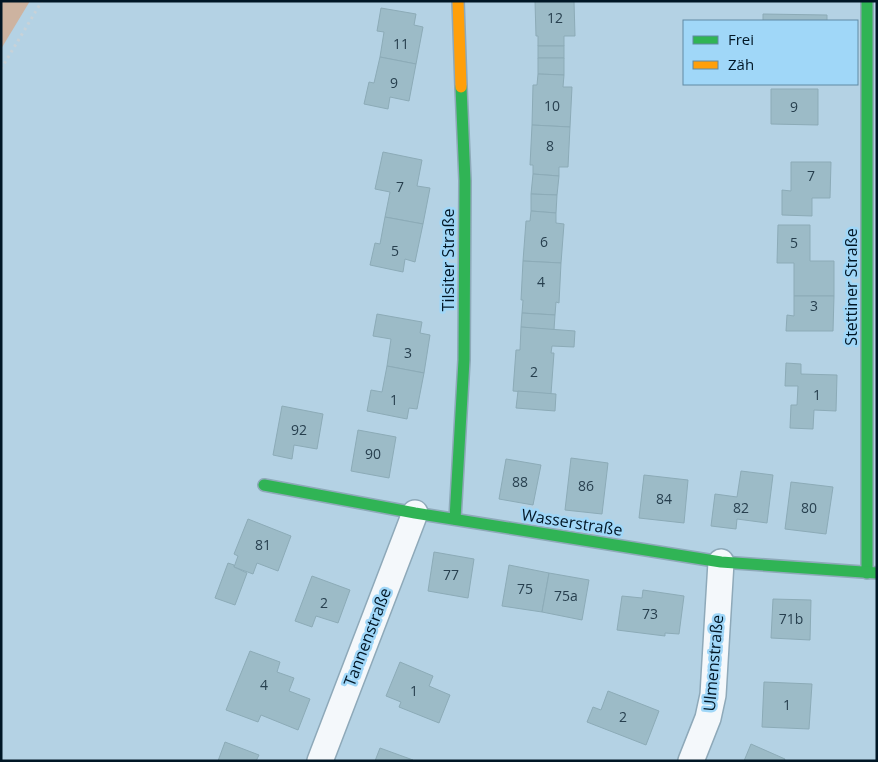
<svg xmlns="http://www.w3.org/2000/svg" width="878" height="762" font-family="'Open Sans',sans-serif">
	<style>
		.green { fill: #cdb3a0 }
		.building { fill: #9cbbc7; stroke: #8cabb7 }
		.lines { fill: none; stroke-linecap: round; stroke-linejoin: round }
		.street-casing { stroke: #8ea9b9; stroke-width: 28 }
		.fast-casing { stroke: #8ea9b9; stroke-width: 14 }
		.slow-casing { stroke: #8ea9b9; stroke-width: 14 }
		.path { stroke: #c8d2d8; stroke-width: 3; stroke-dasharray: 2.5 4; stroke-linecap: butt }
		.street { stroke: #f4f8fb; stroke-width: 25 }
		.fast { stroke: #30b455; stroke-width: 11 }
		.slow { stroke: #ff9f0a; stroke-width: 11 }
		.labels { text-anchor: middle; stroke-width: 5; stroke-linejoin: round; paint-order: stroke }
		.number-label { font-size: 14px; fill: #273f4e }
		.street-label { font-size: 16px; fill: #001625; stroke: #a0d7f8 }
	</style>
	<rect width="100%" height="100%" fill="#b4d2e4"/>
	<polygon class="green" points="1,1 30,1 1,49"/>
	<g class="building">
		<polygon points="535,1 574,1 575,36 564,36 564,46 538,46 538,36 536,36"/>
		<polygon points="381,8 416,14 414,25 423,27 416,64 380,57 384,32 377,31"/>
		<polygon points="763,14 827,15 827,21 763,21"/>
		<rect x="538" y="46" width="26" height="12"/>
		<polygon points="380,57 416,64 409,101 390,97 388,109 364,104 369,82 374,83"/>
		<polygon points="538,58 564,58 564,75 538,74"/>
		<polygon points="538,74 564,75 563,87 572,87 570,127 532,125 533,85 537,85"/>
		<polygon points="771,89 818,89 818,125 771,124"/>
		<polygon points="532,125 570,127 568,167 559,167 559,176 533,174 533,165 530,165"/>
		<polygon points="383,152 422,160 417,186 430,188 423,224 385,217 390,192 375,189"/>
		<polygon points="791,162 831,162 830,198 812,198 812,216 782,215 782,190 791,191"/>
		<polygon points="533,174 559,176 557,195 531,194"/>
		<polygon points="531,194 557,195 556,213 531,211"/>
		<polygon points="531,211 556,213 556,223 564,224 561,263 523,261 526,221 530,221"/>
		<polygon points="385,217 423,224 415,262 405,259 403,272 370,265 375,243 380,244"/>
		<polygon points="778,225 810,225 810,261 834,261 834,296 794,296 794,263 777,263"/>
		<polygon points="523,261 561,263 559,303 556,302 555,315 522,313 523,300 521,300"/>
		<polygon points="794,296 834,296 833,331 786,331 787,315 794,316"/>
		<polygon points="522,313 555,315 554,330 521,327"/>
		<polygon points="377,314 422,322 420,333 430,335 424,373 387,366 391,339 373,336"/>
		<polygon points="521,327 575,331 574,347 552,346 551,353 554,353 551,394 513,391 516,350 520,350"/>
		<polygon points="786,363 801,364 801,374 837,375 836,411 814,410 813,429 790,428 791,405 797,405 798,386 785,386"/>
		<polygon points="387,366 424,373 417,409 409,408 407,419 367,411 371,390 382,392"/>
		<polygon points="518,391 556,394 555,411 516,408"/>
		<polygon points="282,406 323,414 317,449 294,445 292,459 273,455"/>
		<polygon points="358,430 396,437 389,478 351,471"/>
		<polygon points="571,458 608,463 602,514 565,510"/>
		<polygon points="506,459 541,465 533,505 499,499"/>
		<polygon points="741,471 773,475 767,523 737,519 736,529 711,526 715,494 737,497"/>
		<polygon points="644,475 688,480 684,523 639,518"/>
		<polygon points="791,482 833,487 826,534 785,529"/>
		<polygon points="248,519 291,536 278,571 257,563 253,574 234,567 238,556 234,554"/>
		<polygon points="434,552 474,559 468,598 428,591"/>
		<polygon points="228,563 234,565 234,567 247,573 235,605 215,598"/>
		<polygon points="509,565 549,573 542,612 502,606"/>
		<polygon points="549,573 589,580 582,620 542,612"/>
		<polygon points="312,576 350,590 338,623 316,616 312,627 295,621"/>
		<polygon points="643,590 684,596 679,634 665,633 665,636 617,630 622,596 642,598"/>
		<polygon points="773,599 811,600 810,640 771,638"/>
		<polygon points="250,651 280,662 277,672 294,678 289,691 310,699 298,730 261,715 258,722 226,710"/>
		<polygon points="400,662 433,676 429,686 450,695 439,723 399,707 401,702 386,696"/>
		<polygon points="764,682 812,684 809,729 762,727"/>
		<polygon points="608,691 659,711 646,745 587,722 593,707 601,710"/>
		<polygon points="225,742 259,755 256,761 218,761"/>
		<polygon points="751,744 785,759 784,761 744,761"/>
		<polygon points="380,748 413,760 375,761"/>
	</g>
	<g class="lines">
		<g class="street-casing">
			<g id="street">
				<polyline points="320,761 415,513"/>
				<polyline points="691,761 708,718 713,695 721,562"/>
			</g>
		</g>
		<g class="fast-casing">
			<g id="fast">
				<polyline points="867,1 867,573"/>
				<polyline points="264,485 415,513 721,562 877,573"/>
				<polyline points="455,519 464,360 465,181 461,87"/>
			</g>
		</g>
		<g class="slow-casing">
			<polyline id="slow" points="458,1 461,87"/>
		</g>
		<polyline class="path" points="1,69 42,1"/>
		<use href="#street" class="street"/>
		<use href="#fast" class="fast"/>
		<use href="#slow" class="slow"/>
	</g>
	<g class="labels">
		<g class="number-label">
			<text x="555" y="23">12</text>
			<text x="401" y="49">11</text>
			<text x="394" y="88">9</text>
			<text x="552" y="111">10</text>
			<text x="794" y="112">9</text>
			<text x="550" y="151">8</text>
			<text x="811" y="181">7</text>
			<text x="400" y="192">7</text>
			<text x="544" y="247">6</text>
			<text x="794" y="248">5</text>
			<text x="395" y="256">5</text>
			<text x="541" y="287">4</text>
			<text x="814" y="311">3</text>
			<text x="408" y="358">3</text>
			<text x="534" y="377">2</text>
			<text x="817" y="400">1</text>
			<text x="394" y="405">1</text>
			<text x="299" y="435">92</text>
			<text x="373" y="459">90</text>
			<text x="520" y="487">88</text>
			<text x="586" y="491">86</text>
			<text x="664" y="504">84</text>
			<text x="741" y="513">82</text>
			<text x="809" y="513">80</text>
			<text x="263" y="550">81</text>
			<text x="451" y="580">77</text>
			<text x="525" y="594">75</text>
			<text x="566" y="601">75a</text>
			<text x="324" y="608">2</text>
			<text x="650" y="619">73</text>
			<text x="791" y="624">71b</text>
			<text x="264" y="690">4</text>
			<text x="414" y="696">1</text>
			<text x="787" y="710">1</text>
			<text x="623" y="722">2</text>
		</g>
		<g class="street-label">
			<text transform="translate(448 260) rotate(-90)" y="6">Tilsiter Straße</text>
			<text transform="translate(851 287) rotate(-90)" y="6">Stettiner Straße</text>
			<text transform="translate(572 522) rotate(9)" y="6">Wasserstraße</text>
			<text transform="translate(367 637) rotate(-69)" y="6">Tannenstraße</text>
			<text transform="translate(713 663) rotate(-85)" y="6">Ulmenstraße</text>
		</g>
	</g>
	<rect width="878" height="762" fill="none" stroke="#001625" stroke-width="5"/>
	<rect x="683" y="20" width="175" height="65" fill="#a0d7f8" stroke="#608aa4"/>
	<rect x="693" y="36" width="25" height="8" fill="#30b455" stroke="#608aa4"/>
	<text x="728" y="45" font-size="15" fill="#001625">Frei</text>
	<rect x="693" y="61" width="25" height="8" fill="#ff9f0a" stroke="#608aa4"/>
	<text x="728" y="70" font-size="15" fill="#001625">Zäh</text>
</svg>
